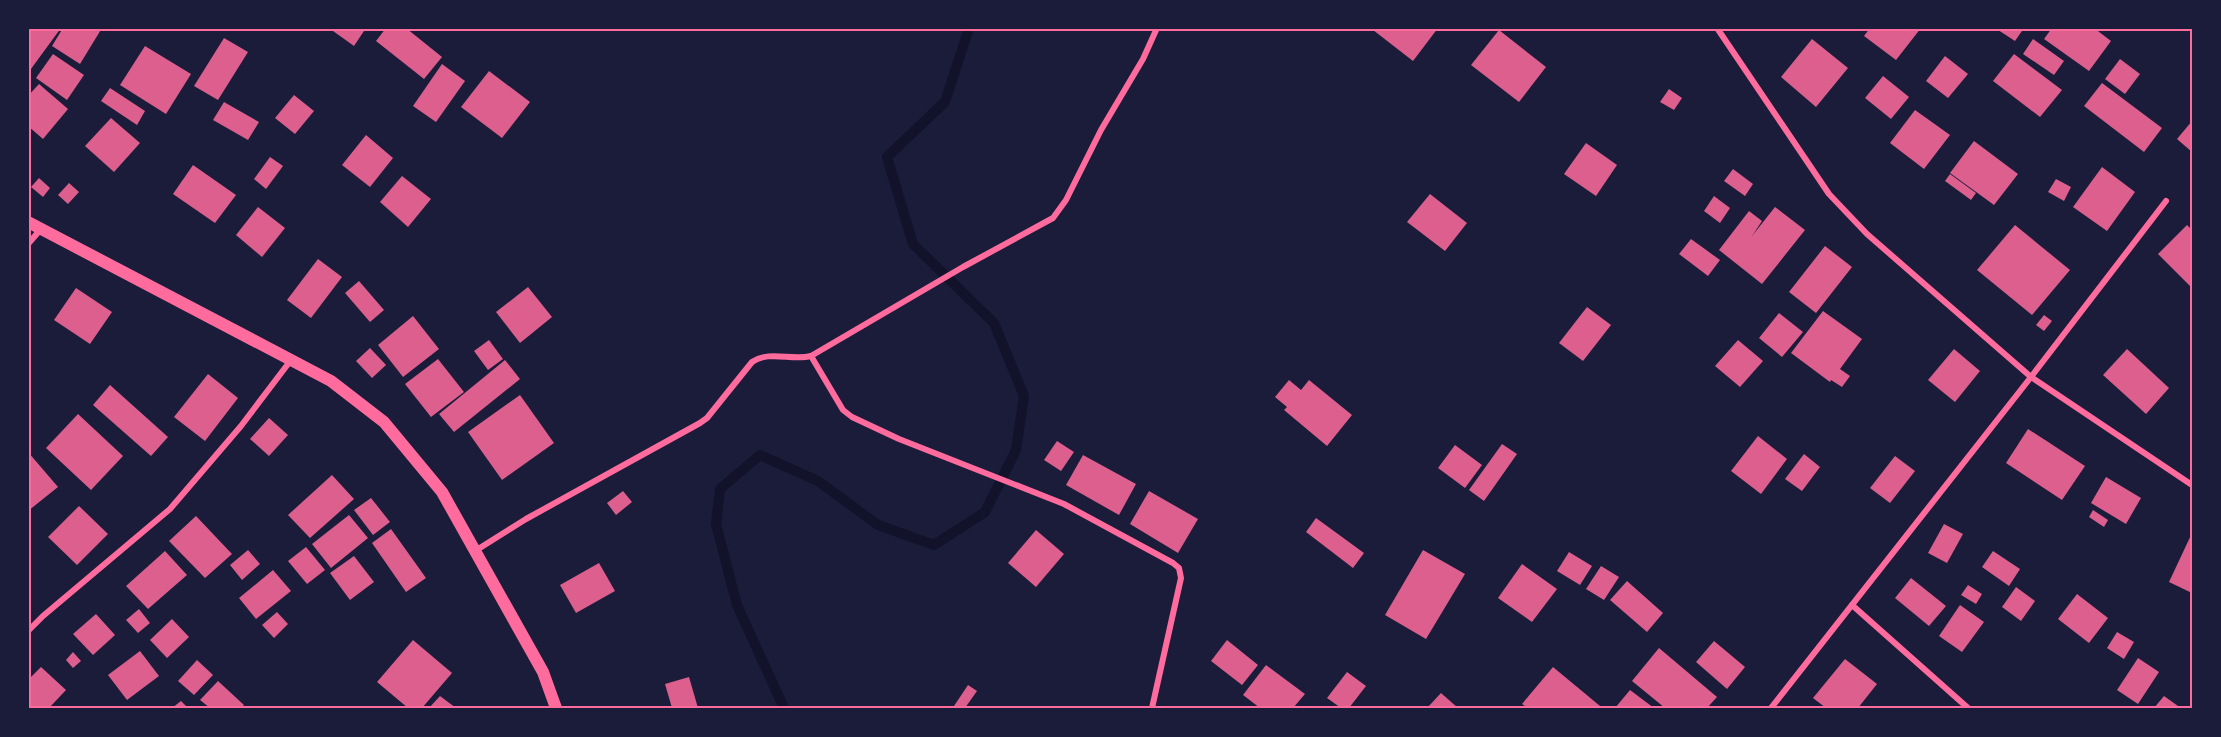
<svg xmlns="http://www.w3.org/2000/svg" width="2221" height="737" font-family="Literata,serif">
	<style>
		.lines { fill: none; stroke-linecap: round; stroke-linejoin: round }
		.stream { stroke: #12122b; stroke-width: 10 }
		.building { fill: #dd5f8e }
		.minor { stroke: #ff6b9d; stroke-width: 6 }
		.secondary { stroke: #ff6b9d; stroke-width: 12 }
		.neatline { fill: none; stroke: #ff6b9d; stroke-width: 2 }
	</style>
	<rect width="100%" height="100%" fill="#1b1b3a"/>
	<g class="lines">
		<polyline class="stream" points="784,708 737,605 716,524 720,489 760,455 818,481 878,525 934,545 985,512 1016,450 1024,396 994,323 913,244 887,157 945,102 969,28"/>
	</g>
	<g class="building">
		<polygon points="29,28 61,28 28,73 28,29"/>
		<polygon points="63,28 102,28 80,64 52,46"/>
		<polygon points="335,28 366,28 354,46 333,31"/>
		<polygon points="386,28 406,28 442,57 424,79 376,41"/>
		<polygon points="1375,28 1438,28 1413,61 1373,30"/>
		<polygon points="1870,28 1921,28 1896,60 1864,36"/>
		<polygon points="1995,28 2024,28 2015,41"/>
		<polygon points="2052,28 2094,28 2111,41 2089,71 2044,39"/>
		<polygon points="1499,30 1546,67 1519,102 1471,65"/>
		<polygon points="224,38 248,52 218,100 194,86"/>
		<polygon points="1812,39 1848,68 1816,107 1781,77"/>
		<polygon points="2033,39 2064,61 2054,75 2023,54"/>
		<polygon points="145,46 191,74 166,114 120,85"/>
		<polygon points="53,54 84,75 67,100 36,78"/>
		<polygon points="2014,54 2062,90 2040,117 1993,81"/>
		<polygon points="1945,56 1968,74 1948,98 1926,81"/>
		<polygon points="2120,59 2140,74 2125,94 2105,79"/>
		<polygon points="442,64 465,81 436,122 413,106"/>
		<polygon points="489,71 530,102 502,138 461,107"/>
		<polygon points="1883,76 1909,97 1891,119 1865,98"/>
		<polygon points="2102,83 2162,128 2144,152 2084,106"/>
		<polygon points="39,84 68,109 43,139 28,126 28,96"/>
		<polygon points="110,88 145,111 137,125 101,101"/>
		<polygon points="1669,89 1682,98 1674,110 1660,102"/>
		<polygon points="294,95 314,111 295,134 275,118"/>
		<polygon points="224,102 259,122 248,140 213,120"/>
		<polygon points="1915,110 1950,135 1924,169 1890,143"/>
		<polygon points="111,118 140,143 114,172 85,146"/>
		<polygon points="2192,121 2192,152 2177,139"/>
		<polygon points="366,135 393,158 370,187 342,165"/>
		<polygon points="1974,141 2018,174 1994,205 1950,173"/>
		<polygon points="1586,143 1617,165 1596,196 1564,174"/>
		<polygon points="270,157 283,166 266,189 254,179"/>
		<polygon points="193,165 236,195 215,223 173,194"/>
		<polygon points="2102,167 2135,192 2107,231 2073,207"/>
		<polygon points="1733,169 1753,184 1745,196 1724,181"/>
		<polygon points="1950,174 1976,193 1971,200 1945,181"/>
		<polygon points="402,176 431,199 408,227 380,202"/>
		<polygon points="39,178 50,188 43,197 31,187"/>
		<polygon points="2056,179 2071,187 2064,201 2048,192"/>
		<polygon points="69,183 79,192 68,204 58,195"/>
		<polygon points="1430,194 1467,223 1445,251 1407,222"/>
		<polygon points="1714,196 1730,208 1720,223 1704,211"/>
		<polygon points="258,207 285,228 262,257 236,235"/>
		<polygon points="1775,207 1805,230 1762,284 1719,250 1749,211 1762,221 1752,236"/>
		<polygon points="2015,225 2070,270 2032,315 1977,270"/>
		<polygon points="2187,225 2192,230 2192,288 2158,254"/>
		<polygon points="1691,239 1720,260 1708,276 1679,254"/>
		<polygon points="1825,246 1852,267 1816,313 1789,292"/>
		<polygon points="318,259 342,277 311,318 287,300"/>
		<polygon points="359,281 384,310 370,322 345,293"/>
		<polygon points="528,287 552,317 520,343 496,312"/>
		<polygon points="76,288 112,312 90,344 54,320"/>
		<polygon points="1587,307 1611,325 1583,361 1559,343"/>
		<polygon points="1823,311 1862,339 1840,369 1850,376 1842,387 1831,380 1830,382 1791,353"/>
		<polygon points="1779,313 1803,332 1782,357 1759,338"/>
		<polygon points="2044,315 2052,321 2044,331 2036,325"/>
		<polygon points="413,316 439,349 403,377 378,345"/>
		<polygon points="489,340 503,359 488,370 474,351"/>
		<polygon points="1738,340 1763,361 1740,387 1715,366"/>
		<polygon points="370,348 386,365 372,378 356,361"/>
		<polygon points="1954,349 1980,371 1955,402 1928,380"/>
		<polygon points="2127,349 2169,388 2146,414 2103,375"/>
		<polygon points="438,359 464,392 431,417 405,384"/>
		<polygon points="505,360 520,379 454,432 439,414"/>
		<polygon points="208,374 238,398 205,441 174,417"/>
		<polygon points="1289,380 1301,390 1309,380 1352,415 1327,446 1284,410 1287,407 1275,397"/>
		<polygon points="110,385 168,437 151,456 93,405"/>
		<polygon points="520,395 554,443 502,480 468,432"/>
		<polygon points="78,414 123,456 91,490 46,448"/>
		<polygon points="269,418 288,435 269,456 250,439"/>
		<polygon points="2028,429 2085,466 2062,500 2006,463"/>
		<polygon points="1758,436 1787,459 1761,494 1731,471"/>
		<polygon points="1057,441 1074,452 1061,471 1044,460"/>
		<polygon points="1502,444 1517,454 1484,501 1469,490"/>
		<polygon points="1455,445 1482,465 1465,488 1438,468"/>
		<polygon points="28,452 58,487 28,511"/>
		<polygon points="1804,454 1820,467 1802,491 1785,479"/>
		<polygon points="1083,455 1136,484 1119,515 1066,485"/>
		<polygon points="1895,456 1915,471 1890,503 1870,488"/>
		<polygon points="332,475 354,499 310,538 288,515"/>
		<polygon points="2106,477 2141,498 2126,524 2091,503"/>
		<polygon points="623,491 632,502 616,515 607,503"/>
		<polygon points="1149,491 1198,519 1178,553 1130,524"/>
		<polygon points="371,498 390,522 373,535 354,510"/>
		<polygon points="79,506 108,534 77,565 48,537"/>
		<polygon points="2093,510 2108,520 2104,527 2089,517"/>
		<polygon points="349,515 368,538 331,568 312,544"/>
		<polygon points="196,516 232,554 205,578 169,541"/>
		<polygon points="1316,518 1364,553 1353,568 1306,532"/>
		<polygon points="1944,524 1963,534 1947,563 1928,553"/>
		<polygon points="391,529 426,578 406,592 372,543"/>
		<polygon points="1036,530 1064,554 1036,587 1008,563"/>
		<polygon points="2192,533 2192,593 2169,582"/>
		<polygon points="306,547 325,570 307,584 288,561"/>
		<polygon points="248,550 260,564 242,580 230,565"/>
		<polygon points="1423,550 1465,574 1426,639 1385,615"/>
		<polygon points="165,551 187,575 148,609 126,586"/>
		<polygon points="1993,551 2020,569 2009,586 1982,567"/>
		<polygon points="1569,552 1592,566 1580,585 1557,571"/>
		<polygon points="354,556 374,582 350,600 330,573"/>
		<polygon points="599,563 615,591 576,613 560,585"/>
		<polygon points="1522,564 1557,589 1532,622 1498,598"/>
		<polygon points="1601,566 1619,577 1604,600 1586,589"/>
		<polygon points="273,570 291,591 256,619 239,598"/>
		<polygon points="1911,578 1946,606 1929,626 1895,598"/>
		<polygon points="1627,581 1663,613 1647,632 1610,600"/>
		<polygon points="1968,585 1982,594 1976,604 1961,595"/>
		<polygon points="2016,587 2035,601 2021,621 2002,607"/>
		<polygon points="2077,594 2108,618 2089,643 2058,619"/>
		<polygon points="1960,605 1984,622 1962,652 1939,636"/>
		<polygon points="139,609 150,623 138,633 126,620"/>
		<polygon points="277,612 288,624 274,638 262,625"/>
		<polygon points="96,614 115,635 93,655 73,634"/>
		<polygon points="172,619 189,637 167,658 150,640"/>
		<polygon points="2117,632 2134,642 2124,659 2107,648"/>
		<polygon points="413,640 452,673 422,708 408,708 377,682"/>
		<polygon points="1227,640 1258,665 1242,685 1211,661"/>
		<polygon points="1714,641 1745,667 1727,689 1696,662"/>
		<polygon points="1659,648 1717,697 1707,708 1665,708 1632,681"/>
		<polygon points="140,651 159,676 127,700 108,675"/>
		<polygon points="73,652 81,661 73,668 66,660"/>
		<polygon points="2138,658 2159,672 2138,704 2117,690"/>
		<polygon points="1845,659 1877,684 1858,708 1826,708 1813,698"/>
		<polygon points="197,660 213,675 194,695 178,681"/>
		<polygon points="1266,665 1305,694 1293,708 1260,708 1243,695"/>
		<polygon points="41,667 66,690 49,708 28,708 28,680"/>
		<polygon points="1553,667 1600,706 1598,708 1528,708 1522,704"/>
		<polygon points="1347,672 1366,686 1349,708 1341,708 1327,698"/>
		<polygon points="689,677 698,708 672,708 665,684"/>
		<polygon points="218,681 244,705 241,708 210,708 200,700"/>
		<polygon points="968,685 977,691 965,708 958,708 954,706"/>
		<polygon points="1630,690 1654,708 1615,708"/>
		<polygon points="1441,693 1458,708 1427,708"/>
		<polygon points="440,696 456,708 429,708"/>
		<polygon points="2164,696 2178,706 2177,708 2154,708"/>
		<polygon points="181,701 188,708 172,708"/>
	</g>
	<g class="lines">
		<g class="minor">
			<polyline points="1717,28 1829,194 1867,234 2031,377 2192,485"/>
			<polyline points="28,244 41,229"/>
			<polyline points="811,356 843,410 852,417 899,439 1064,504 1173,563 1179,568 1181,578 1152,708"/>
			<path d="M475,551L526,519L700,423L707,418L752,362C769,350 792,361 811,356L963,267L1053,218L1066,200L1101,130L1143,59L1157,28"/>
			<polyline points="1852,605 1968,708"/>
			<polyline points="28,631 43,616 170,509 241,426 291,360"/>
			<polyline points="1771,708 2031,377 2166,201"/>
		</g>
		<polyline class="secondary" points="28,222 331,381 384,422 442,492 543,672 556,708"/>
	</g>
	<rect width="2221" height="737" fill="none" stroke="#1b1b3a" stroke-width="60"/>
	<rect x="30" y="30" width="2161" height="677" class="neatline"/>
</svg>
